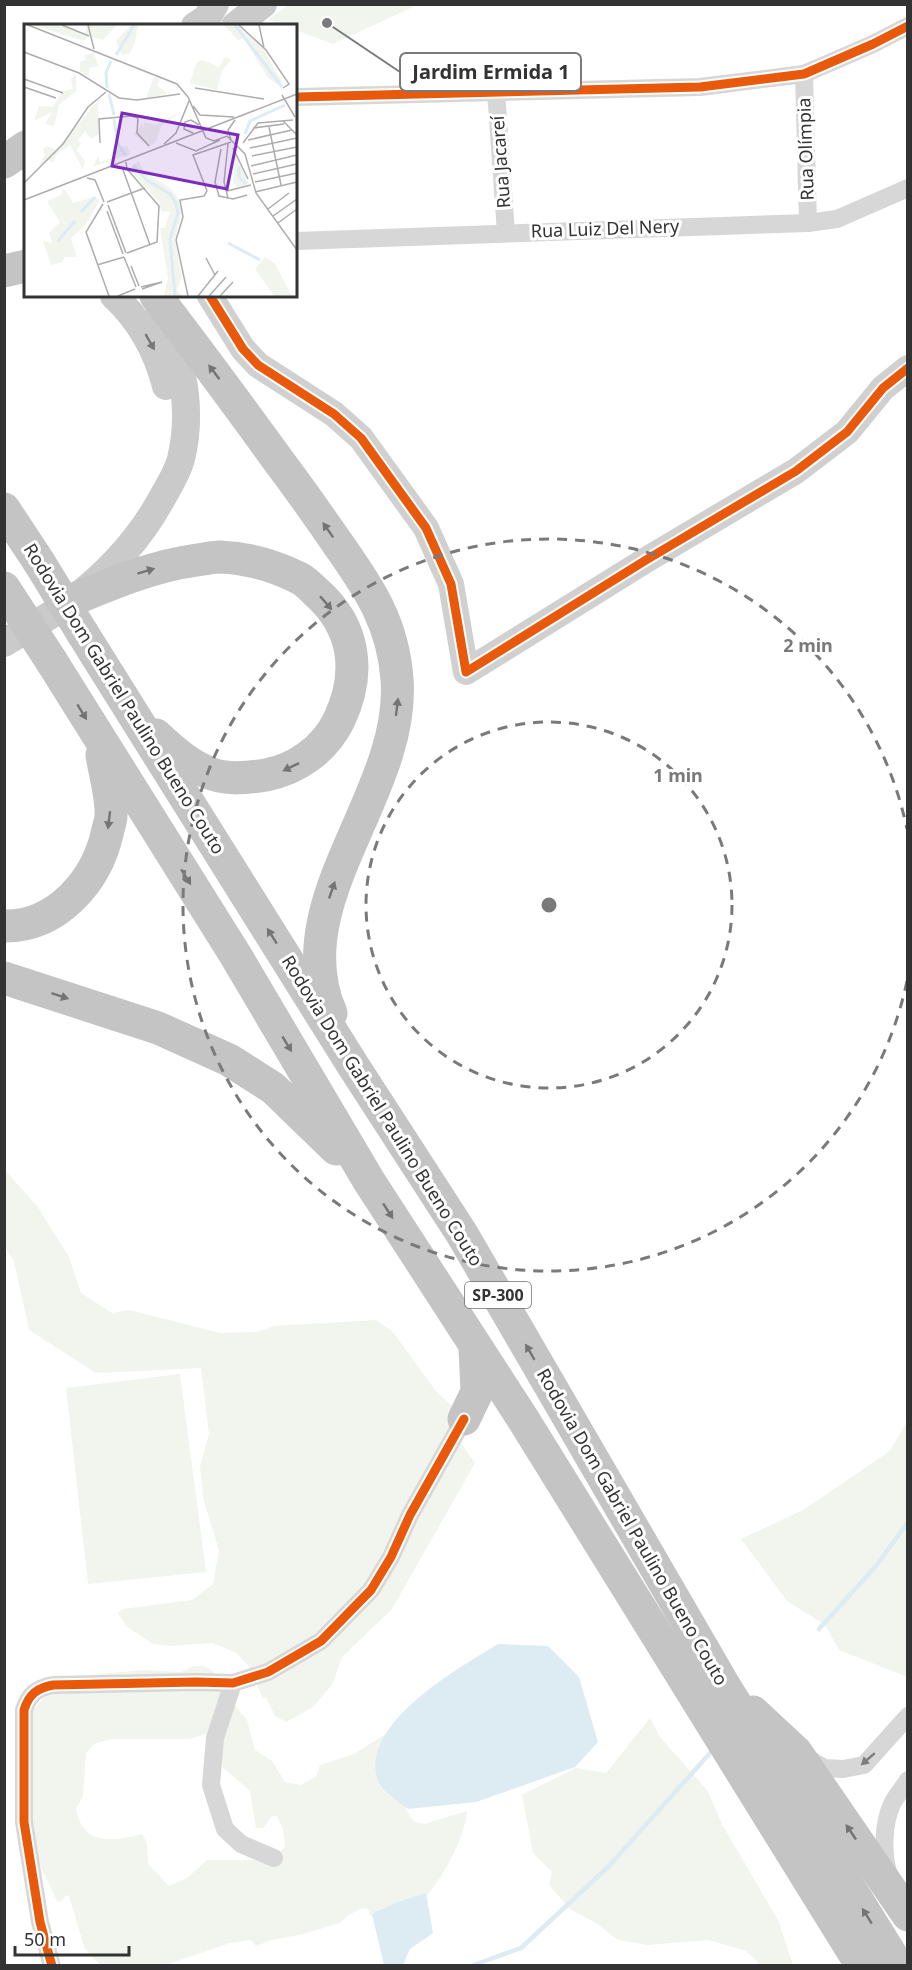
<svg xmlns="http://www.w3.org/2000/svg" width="912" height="1970" font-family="'Noto Sans',sans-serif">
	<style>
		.green { fill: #f1f5ed; fill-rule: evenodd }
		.water { fill: #ddebf3 }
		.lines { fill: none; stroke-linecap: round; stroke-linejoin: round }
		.stream { stroke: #ddebf3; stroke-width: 4.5 }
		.street { stroke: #d7d7d7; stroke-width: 18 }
		.secondary { stroke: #d0d0d0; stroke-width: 26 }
		.primary { stroke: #cacaca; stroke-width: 28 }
		.highway { stroke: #c4c4c4; stroke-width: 33 }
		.highway-bridge { stroke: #c4c4c4; stroke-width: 33 }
		.cycleway-casing { stroke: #fff; stroke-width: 13 }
		.cycleway { stroke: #e8590c; stroke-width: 9 }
		.oneway { fill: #777 }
		.oneway2 { fill: #747474 }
		.oneway3 { fill: #7d7d7d }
		.ring { fill: none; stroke: #7a7a7a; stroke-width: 3; stroke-dasharray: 10 8 }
		.labels { text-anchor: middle; stroke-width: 6; stroke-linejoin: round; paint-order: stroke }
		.shield { fill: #fff; stroke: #707070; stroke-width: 1.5 }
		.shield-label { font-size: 16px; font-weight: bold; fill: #333 }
		.street-label { font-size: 18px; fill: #333; stroke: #fff }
		.inset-river { fill: none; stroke: #ddebf3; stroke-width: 3 }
		.inset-road { fill: none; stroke: #adadad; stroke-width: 1.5 }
		.view { fill: #7b2cbf; fill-opacity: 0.15; stroke: #7b2cbf; stroke-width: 3 }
		.inset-edge { fill: none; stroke: #333; stroke-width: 3 }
		.centre { fill: #7a7a7a; stroke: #fff; stroke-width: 3 }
		.ring-label { font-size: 18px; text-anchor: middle; font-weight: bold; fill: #7a7a7a; stroke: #fff; stroke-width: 6; stroke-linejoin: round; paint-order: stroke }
		.leader { fill: none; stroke: #7a7a7a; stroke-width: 2 }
		.callout-dot { fill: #7a7a7a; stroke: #fff; stroke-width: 2 }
		.callout { fill: #fff; stroke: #7a7a7a; stroke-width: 2 }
		.callout-label { font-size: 20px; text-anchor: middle; font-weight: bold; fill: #333 }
	</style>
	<rect width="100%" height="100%" fill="#fff"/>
	<g class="green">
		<polygon points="288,5 288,4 417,5 333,44 296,30 296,26 284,25 268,20"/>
		<polygon points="4,1169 37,1206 69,1257 81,1293 112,1313 129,1310 220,1333 257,1332 274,1326 376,1320 393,1332 435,1390 469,1423 461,1443 475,1463 392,1609 342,1657 332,1685 313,1707 286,1722 275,1716 266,1697 263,1698 249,1667 237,1653 212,1643 171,1646 153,1644 126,1626 118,1613 123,1609 192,1600 213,1584 219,1550 203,1498 200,1466 209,1434 201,1368 96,1373 29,1330 14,1261 5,1247"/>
		<polygon points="180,1374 206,1572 88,1584 66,1388"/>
		<polygon points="907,1421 908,1673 905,1676 839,1650 825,1625 787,1601 741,1539 803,1510 890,1451"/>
		<path d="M194,1666H205L213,1671L224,1692L247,1720L255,1750L272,1761L285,1782L300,1785L316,1777L320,1765L354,1754L395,1728L406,1809L414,1822L424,1824L467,1811C466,1837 434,1899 409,1910C398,1915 383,1915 371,1917L368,1909L362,1908L347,1916L340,1923L303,1934L272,1940L256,1946L251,1940L230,1943L163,1966L100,1965L85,1949L69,1896L66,1895L61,1902L57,1901L24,1831L31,1713L47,1694L92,1675L142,1670L181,1672ZM210,1733L221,1766L250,1791L256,1828H263L272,1816H277L283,1829L285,1846L278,1855L266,1860H207L187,1878L169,1886L148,1864L147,1843L142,1834C114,1841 82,1847 76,1808L83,1797L86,1753L94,1744L112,1739H189Z"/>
		<polygon points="650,1718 660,1737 707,1790 722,1824 779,1922 793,1965 759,1965 757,1961 746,1951 708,1940 648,1945 618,1940 596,1923 570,1909 549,1885 552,1872 533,1853 522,1795 576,1768 606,1773"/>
	</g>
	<g class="water">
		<path d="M498,1644L548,1646L579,1677L598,1742L575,1767L476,1802L408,1809C400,1803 381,1789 378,1781C358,1724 459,1668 498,1644Z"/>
		<polygon points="426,1893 433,1933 410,1949 403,1965 384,1965 372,1914 395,1903"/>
	</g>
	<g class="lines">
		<g class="stream">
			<polyline points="819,1629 876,1566 908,1522"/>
			<polyline points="471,1966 521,1948 608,1867 711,1752"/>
		</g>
		<g class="street">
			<polyline points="804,74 808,223"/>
			<polyline points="496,91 506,233"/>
			<polyline points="296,97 700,87 804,74 873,44 908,26"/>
			<polyline points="296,241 808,223 837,219 908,188"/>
			<polyline points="233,1683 215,1738 211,1785 225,1829 241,1844 274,1858"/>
			<polyline points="806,1757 824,1768 843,1769 864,1765 908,1716"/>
			<path d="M889,1875C882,1854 883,1824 892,1804C896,1796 903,1788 908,1780"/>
			<path d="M52,1966L40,1922L24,1822V1710C29,1694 37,1688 53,1685L196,1682L233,1683L268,1672L321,1641L371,1590L391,1557L410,1515L464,1419"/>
		</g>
		<polyline class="secondary" points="210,296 243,349 258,365 334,414 361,438 426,528 451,584 466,672 646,560 796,471 847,432 883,388 908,368"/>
		<g class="primary">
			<polyline points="195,26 207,18 215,4"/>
			<polyline points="235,26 263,4"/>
			<path d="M114,296C141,321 157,351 166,386"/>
			<path d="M4,643C27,629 53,615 74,599C110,571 139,540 161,500C168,487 177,474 181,459C193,409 182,358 160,313"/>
		</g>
		<g class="highway">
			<polyline points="4,162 26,147"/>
			<polyline points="4,271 26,266"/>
			<path d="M156,296C199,352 241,409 283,467C302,492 320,518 338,544C369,588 393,623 397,679C406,793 282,902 331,1013"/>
			<polyline points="4,509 39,562"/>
			<path d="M72,600C113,583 153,566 197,560C205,559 213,557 220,557C246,558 275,566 299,578C305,581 311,587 316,592C356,627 361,674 339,720C325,749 297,769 266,775C248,778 229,780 212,774C190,766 173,751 156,735"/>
			<polyline points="83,634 354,1067 462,1234 725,1687 898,1966"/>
			<polyline points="52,662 236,956 369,1181 523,1419 862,1966"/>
			<path d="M4,926C57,927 96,881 107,834C108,828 111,821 111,816C112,798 105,774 102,755"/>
			<polyline points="4,978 158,1028 229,1060 273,1088 336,1149"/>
			<polyline points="464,1419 477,1392 475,1347"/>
			<polyline points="753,1712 796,1752 908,1915"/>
		</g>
		<g class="highway-bridge">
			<polyline points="39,562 83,634"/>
			<polyline points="4,588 52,662"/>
		</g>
		<g class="cycleway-casing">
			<g id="cycleway">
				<polyline points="296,97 700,87 804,74 873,44 908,26"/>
				<polyline points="210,296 243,349 258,365 334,414 361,438 426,528 451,584 466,672 646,560 796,471 847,432 883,388 908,368"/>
				<path d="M52,1966L40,1922L24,1822V1710C29,1694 37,1688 53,1685L196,1682L233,1683L268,1672L321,1641L371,1590L391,1557L410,1515L464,1419"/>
			</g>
		</g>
		<use href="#cycleway" class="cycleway"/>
	</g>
	<defs><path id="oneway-solid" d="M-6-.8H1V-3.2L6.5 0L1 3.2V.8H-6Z" transform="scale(1.5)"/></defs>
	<use class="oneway" href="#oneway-solid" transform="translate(150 342) rotate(60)"/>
	<g class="oneway2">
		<use href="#oneway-solid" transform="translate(214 372) rotate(-127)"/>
		<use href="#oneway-solid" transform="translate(328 530) rotate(-125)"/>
		<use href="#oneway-solid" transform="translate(146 571) rotate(-17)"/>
		<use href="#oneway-solid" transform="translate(326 603) rotate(49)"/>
		<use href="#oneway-solid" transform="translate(397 707) rotate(-83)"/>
		<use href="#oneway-solid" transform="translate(82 712) rotate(59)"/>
		<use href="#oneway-solid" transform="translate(291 767) rotate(154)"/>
		<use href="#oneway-solid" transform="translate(109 820) rotate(97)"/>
		<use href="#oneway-solid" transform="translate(186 877) rotate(58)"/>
		<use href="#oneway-solid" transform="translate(332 890) rotate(-71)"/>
		<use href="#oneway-solid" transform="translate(272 936) rotate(-122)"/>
		<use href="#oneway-solid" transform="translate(60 996) rotate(18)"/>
		<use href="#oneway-solid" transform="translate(287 1044) rotate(59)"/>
		<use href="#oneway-solid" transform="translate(388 1211) rotate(57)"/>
		<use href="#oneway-solid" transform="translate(530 1352) rotate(-120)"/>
		<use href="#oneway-solid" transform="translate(851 1832) rotate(-124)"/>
		<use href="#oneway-solid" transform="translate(867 1916) rotate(-122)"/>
	</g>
	<use class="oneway3" href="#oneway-solid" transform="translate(868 1759) rotate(139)"/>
	<g class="ring">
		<circle cx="549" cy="905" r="183"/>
		<path d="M907 981A366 366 0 1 1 907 829"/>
	</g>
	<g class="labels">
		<rect class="shield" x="465" y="1282" width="66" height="26" rx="4.5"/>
		<g class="shield-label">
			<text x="498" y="1301">SP-300</text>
		</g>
		<g class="street-label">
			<text transform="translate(806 149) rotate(-92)" y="6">Rua Olímpia</text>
			<text transform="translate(501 162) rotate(-94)" y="6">Rua Jacareí</text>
			<text transform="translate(605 229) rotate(-2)" y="6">Rua Luiz Del Nery</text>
			<text transform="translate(124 699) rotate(58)" y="6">Rodovia Dom Gabriel Paulino Bueno Couto</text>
			<text transform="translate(382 1111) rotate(58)" y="6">Rodovia Dom Gabriel Paulino Bueno Couto</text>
			<text transform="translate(632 1527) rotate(60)" y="6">Rodovia Dom Gabriel Paulino Bueno Couto</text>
		</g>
	</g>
	<g transform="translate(24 24)">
		<rect width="273" height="273" fill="#fff"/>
		<path d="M8,1H35L61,9L64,1H93L79,16L64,12L60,17ZM107,1H114L111,18L106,29L98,31L92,17ZM200,1H214L240,26L258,58L253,60L244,54L225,23L222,11L215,17ZM70,29L74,42L65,44V53L56,48V38L62,36L60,31ZM201,33L207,36L198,47L193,66L166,59L172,39L178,36L195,43ZM52,49V67L35,81L30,102L21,100L28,88L10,97L15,82L29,83L38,67L49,65L47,55ZM130,53L137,54L133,61L144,70L122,74ZM78,72L74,80L75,110L67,115L61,107L54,116L57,119L53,126L61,137L59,145L46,121L33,130L29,139L24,136L14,142L21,131L19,125L23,122L32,126ZM160,86L137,102L132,118L125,123L110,110L118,100L119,106L120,98L132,101ZM103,122L106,130L69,143L74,131L76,138L90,133L95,123ZM210,127L225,160L214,164L209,158ZM115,137L119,147L146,164L156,177L158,186L151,216L158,253L153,266L158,272H140L144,254L136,204H141L146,188L137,187L135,177L105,145ZM40,164L49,179L71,173L76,176L60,203L47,214L53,233H41L38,238L27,241L19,217L28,219L25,209L36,198L23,177L37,171ZM241,233L251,240L268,272H250L231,245Z" fill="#f1f5ed"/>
		<path class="inset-river" d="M211,1L258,63M92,31L110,1M83,64L82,49L87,37M85,70L90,91M90,95L94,120L102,132M221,110L226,97L261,81M109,141L123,156L146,170L152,179L154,189L146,215L151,272M215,143V153L222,160M57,188L71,173M34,217L51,197M204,219L236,236"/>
		<path class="inset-road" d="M4,1L153,60L164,73L182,114L190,117L203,112L221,130L232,169L273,226M38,1L65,12M64,1L70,25M215,1L242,26L265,60L259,64M235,1L240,24M0,28L55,49L95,74L113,76L156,70M0,55L39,69M0,63L32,74M171,64L240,75M258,71L271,93M169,82L176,91L210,93M259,97L273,111M245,103L257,161M229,104L260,100M169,109L160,105L161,98L167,96L175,101M207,116L204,106L211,96M224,116L268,106M76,119L75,95L107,92L114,94L113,109L125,122M152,119L172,127L196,116M219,119L234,99L269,96M140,120L152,109L165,77M209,124L224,155M226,124L273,114M197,125L191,158L195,172L209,175L223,171M228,132L273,123M102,138L103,145L135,182L133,218L103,229M227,142L273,131M98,143L126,221M229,150L273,140M63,154L71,156L80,178M231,158L273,149M0,159L39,120L64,83L82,68M203,167L227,161M231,168L273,158M204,174L200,158L204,120M0,176L273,70M83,178L121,164M79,180L62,208L85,272M84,181L102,229M244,185L265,169M83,187L99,230M249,192L273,175M254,199L273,185M100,233L112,263M182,234L191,251M73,241L100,233M107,242L115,262M117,263L138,258L118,265M94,272L111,265M164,272L152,216L159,193L156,176L180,172L183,167L169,131L207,118M174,272L194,247M185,272L202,253M196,272L209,258"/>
		<path class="view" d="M98,89L214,111L203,165L88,142Z"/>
		<rect width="273" height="273" class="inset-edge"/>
	</g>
	<circle cx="549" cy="905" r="9" class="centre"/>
	<g class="ring-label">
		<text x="808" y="652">2 min</text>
		<text x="678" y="782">1 min</text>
	</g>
	<path class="leader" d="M327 23L400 72"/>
	<circle class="callout-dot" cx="327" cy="23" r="6"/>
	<rect class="callout" x="400" y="53" width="181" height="38" rx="6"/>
	<g class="callout-label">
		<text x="491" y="79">Jardim Ermida 1</text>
	</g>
	<rect width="912" height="1970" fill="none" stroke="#333333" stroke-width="12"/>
	<path d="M15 1946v9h114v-9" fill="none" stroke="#333333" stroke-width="3"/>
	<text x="24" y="1946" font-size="18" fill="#333333" stroke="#ffffff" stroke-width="4.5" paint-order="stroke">50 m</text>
</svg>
